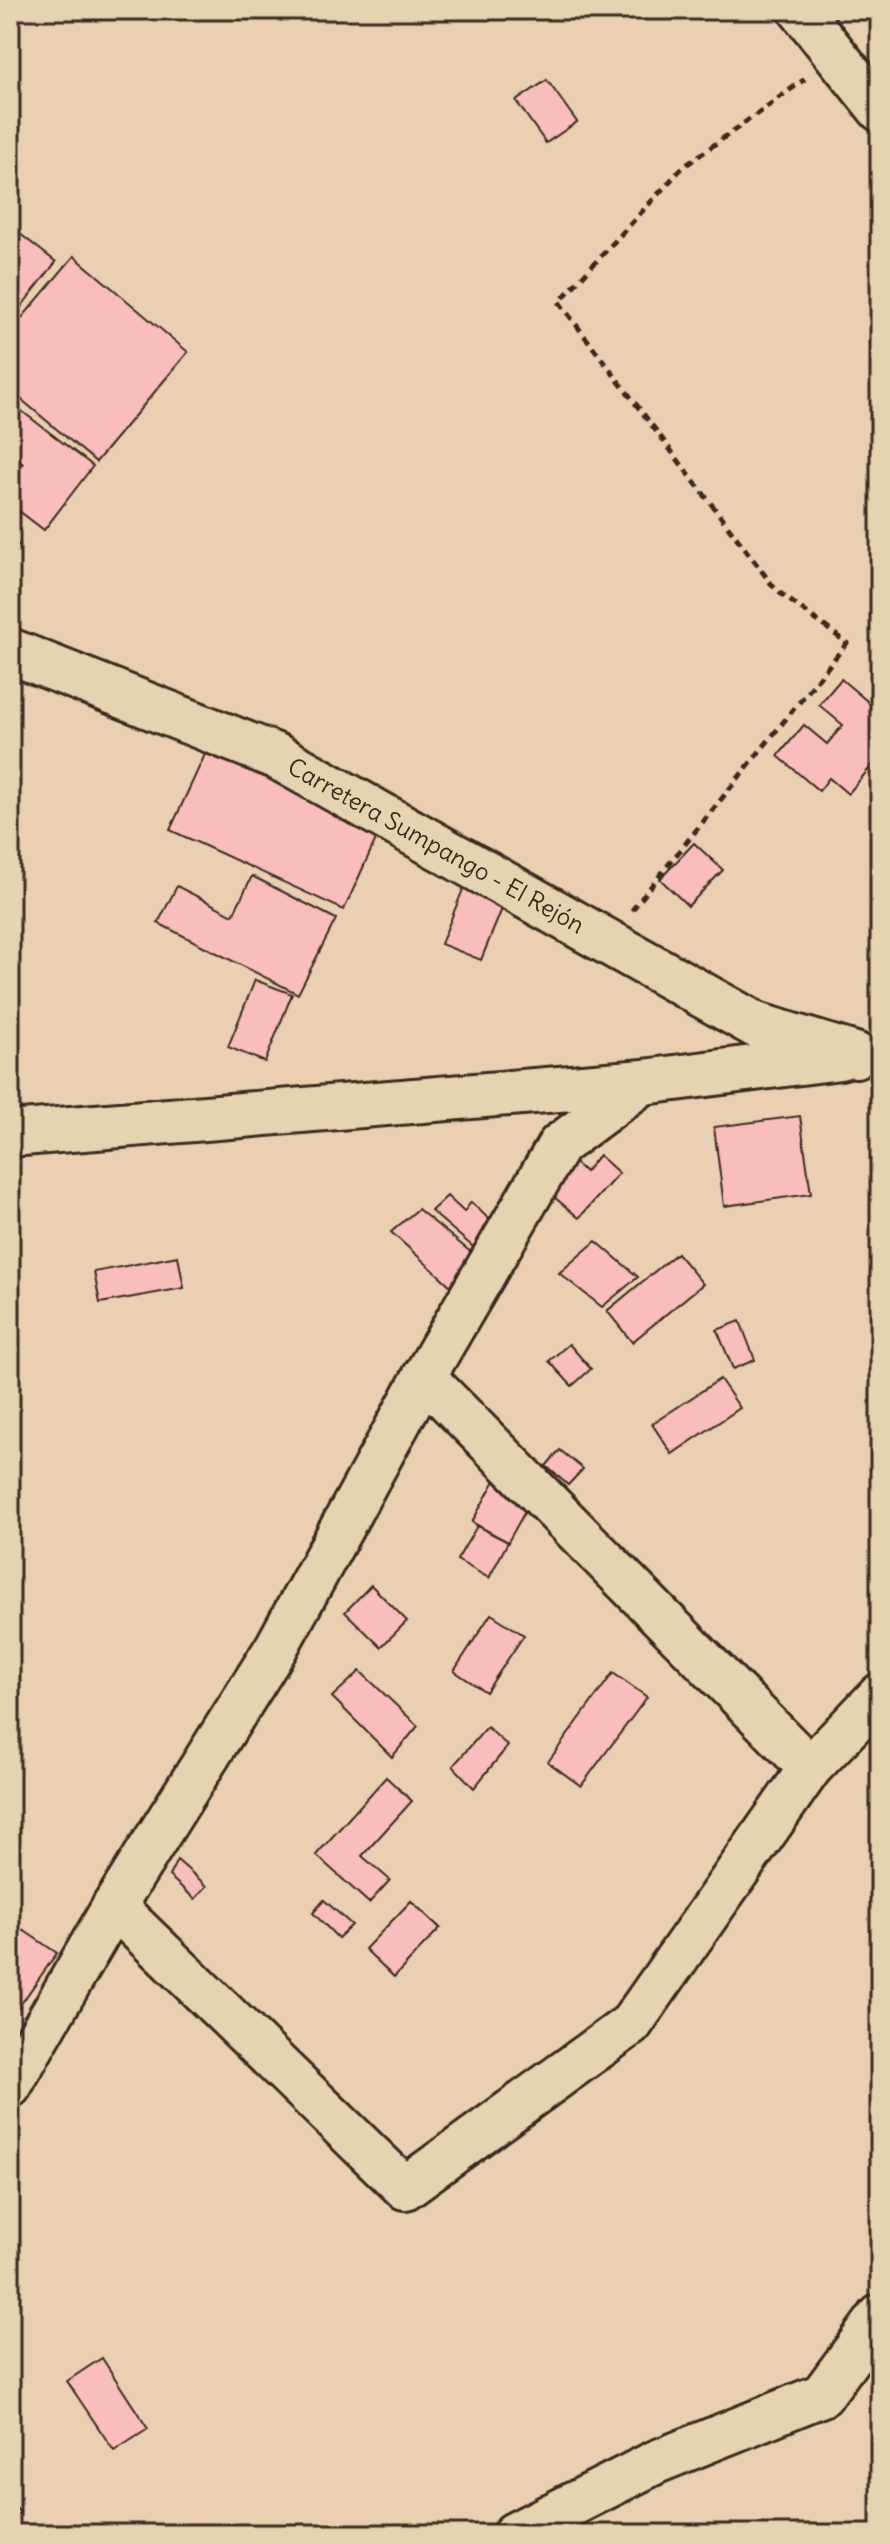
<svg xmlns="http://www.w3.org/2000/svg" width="890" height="2544" font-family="Delius,sans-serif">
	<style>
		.building { fill: #f9bdbb; stroke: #3b2a1e; stroke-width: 2 }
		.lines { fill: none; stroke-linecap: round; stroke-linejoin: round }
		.minor-casing { stroke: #3b2a1e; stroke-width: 48 }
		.tertiary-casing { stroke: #3b2a1e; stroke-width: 50 }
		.path { stroke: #3b2a1e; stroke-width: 5; stroke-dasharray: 8 6; stroke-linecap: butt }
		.minor { stroke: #e6d3b1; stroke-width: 42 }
		.tertiary { stroke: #e6d3b1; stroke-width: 44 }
		.labels { text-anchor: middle; stroke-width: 7; stroke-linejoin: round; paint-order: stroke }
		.street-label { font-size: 24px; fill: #3b2a1e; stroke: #e6d3b1 }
	</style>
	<rect width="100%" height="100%" fill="#eacfb3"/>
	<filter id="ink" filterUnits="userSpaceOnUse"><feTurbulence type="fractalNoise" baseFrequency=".0125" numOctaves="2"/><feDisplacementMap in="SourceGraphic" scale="16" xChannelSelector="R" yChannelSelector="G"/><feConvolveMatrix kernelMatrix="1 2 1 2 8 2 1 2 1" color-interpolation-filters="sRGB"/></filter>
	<g filter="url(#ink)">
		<g class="building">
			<polygon points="547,80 577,122 546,143 516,101"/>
			<polygon points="10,226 56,262 10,321"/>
			<polygon points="74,256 188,352 96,462 10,390 10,332"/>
			<polygon points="10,402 93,466 44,530 10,504 10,480 23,464 10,454"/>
			<polygon points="10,538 19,545 10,556"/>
			<polygon points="841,679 880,712 880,756 848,794 829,778 819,791 778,756 804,725 827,744 843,725 819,705"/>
			<polygon points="208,748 381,828 344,910 170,830"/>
			<polygon points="880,791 880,813 871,809"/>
			<polygon points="694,843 723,870 688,906 660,879"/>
			<polygon points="252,876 336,919 298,994 158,923 177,886 233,915"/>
			<polygon points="464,887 504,904 481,960 441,944"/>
			<polygon points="255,980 292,994 265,1062 228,1047"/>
			<polygon points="800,1116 811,1194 724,1206 714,1127"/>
			<polygon points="599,1155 619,1173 579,1218 547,1191 573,1161 585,1172"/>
			<polygon points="447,1196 464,1212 471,1202 494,1224 479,1252 431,1211"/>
			<polygon points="418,1209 478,1258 462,1296 391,1232"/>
			<polygon points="596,1241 638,1277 602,1307 559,1273"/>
			<polygon points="677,1253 703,1284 632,1342 607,1311"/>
			<polygon points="178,1256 184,1288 100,1303 94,1272"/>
			<polygon points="740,1321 755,1360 733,1369 717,1330"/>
			<polygon points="569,1344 591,1369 572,1386 549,1361"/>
			<polygon points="720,1379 740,1408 672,1454 652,1424"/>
			<polygon points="560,1450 583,1469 568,1485 546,1466"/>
			<polygon points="498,1475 534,1495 508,1542 472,1522"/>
			<polygon points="477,1526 508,1542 489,1578 457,1560"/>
			<polygon points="371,1585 407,1621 381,1647 345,1612"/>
			<polygon points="491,1614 524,1635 486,1692 454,1671"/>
			<polygon points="360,1671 418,1726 392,1757 332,1697"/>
			<polygon points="613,1673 647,1697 581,1786 548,1762"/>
			<polygon points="487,1727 508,1746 474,1788 453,1766"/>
			<polygon points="386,1777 412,1801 362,1856 390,1880 369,1903 316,1855"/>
			<polygon points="177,1860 207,1886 195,1899 169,1876"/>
			<polygon points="324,1900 352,1925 338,1938 313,1913"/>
			<polygon points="411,1901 440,1928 390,1932"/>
			<polygon points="411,1901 440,1928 394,1977 365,1949"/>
			<polygon points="23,1930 57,1953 18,2008 10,2002 10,1948"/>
			<polygon points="102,2358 148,2429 114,2451 67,2381"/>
			<polygon points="10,2503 20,2512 10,2523"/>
		</g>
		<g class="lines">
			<g class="minor-casing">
				<g id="minor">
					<polyline points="800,10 880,110"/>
					<polyline points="424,1377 810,1768"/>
					<polyline points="114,1906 405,2188 631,2024 810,1768 880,1695"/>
					<polyline points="10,2086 114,1906 276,1648 424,1377 559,1145 644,1082"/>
					<polyline points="514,2534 656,2462 822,2395 880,2316"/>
				</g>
			</g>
			<g class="tertiary-casing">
				<g id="tertiary">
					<polyline points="10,651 276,756 756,1025 855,1055"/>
					<polyline points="10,1134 644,1082 840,1057"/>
				</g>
			</g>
			<polyline class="path" points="632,910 847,643 776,590 559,302 682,168 805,79"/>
			<use href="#minor" class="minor"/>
			<use href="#tertiary" class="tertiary"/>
		</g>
	</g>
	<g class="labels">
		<g class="street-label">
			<text transform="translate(436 846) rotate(29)" y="8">Carretera Sumpango - El Rejón</text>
		</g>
	</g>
	<rect width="890" height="2544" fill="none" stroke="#e6d3b1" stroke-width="40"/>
	<rect x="20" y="20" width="850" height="2504" fill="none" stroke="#3b2a1e" stroke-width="3" filter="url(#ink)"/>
</svg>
